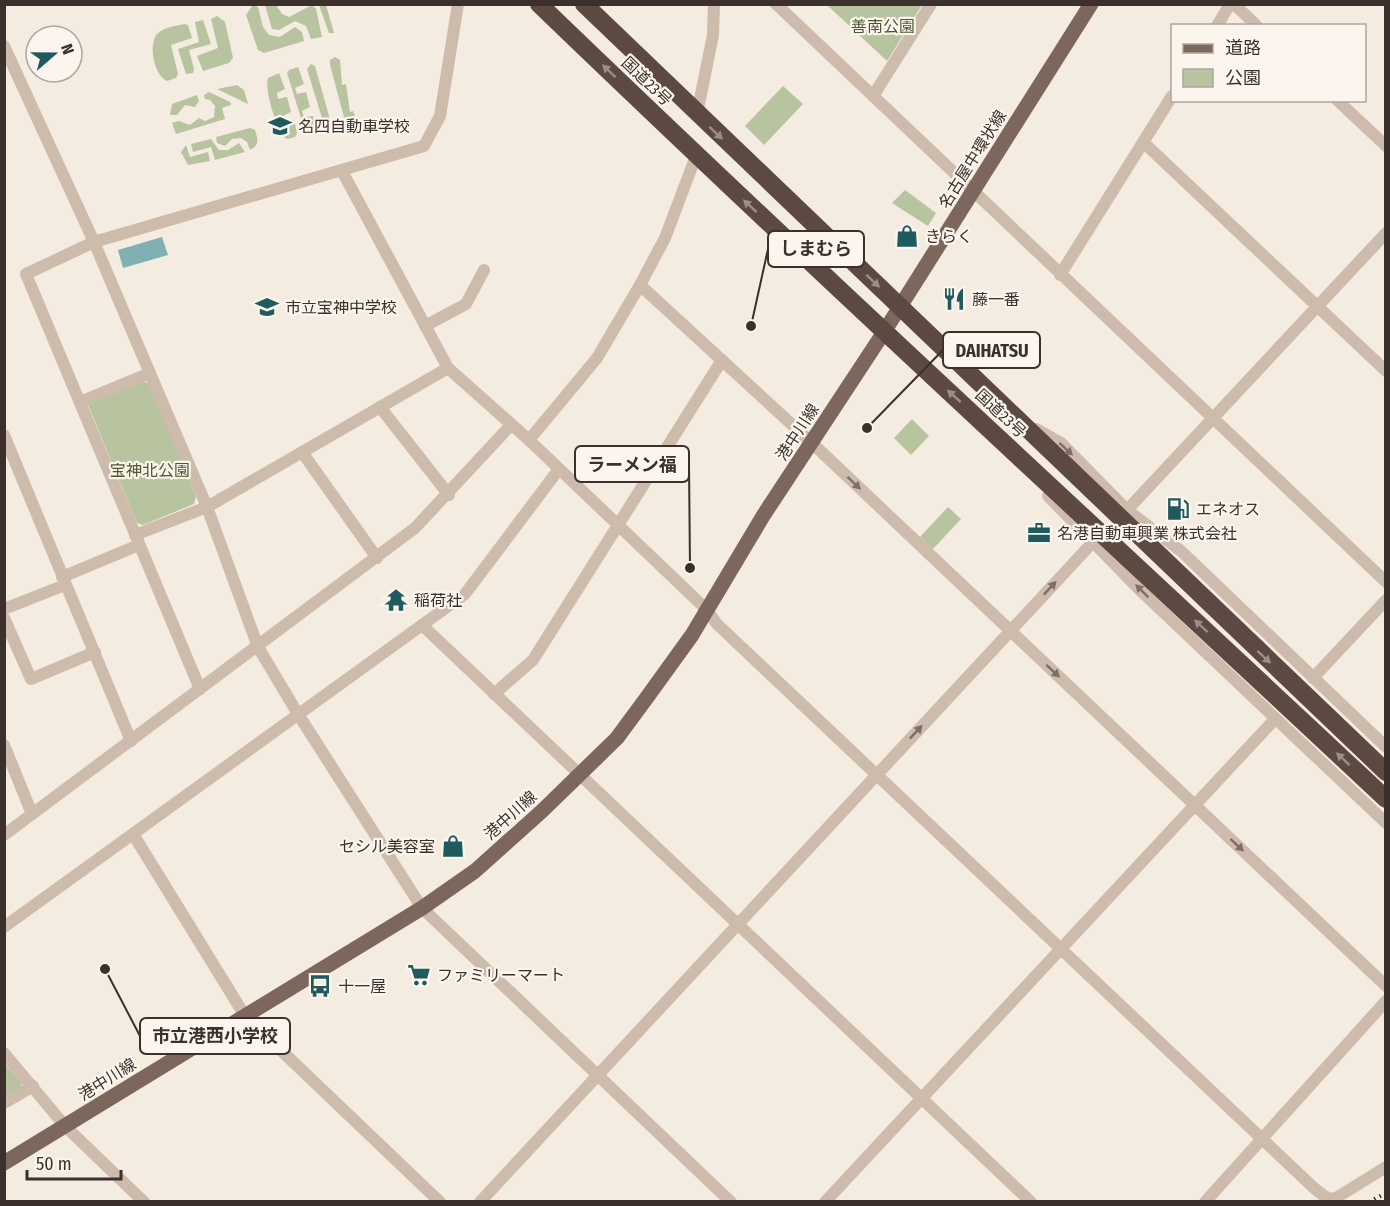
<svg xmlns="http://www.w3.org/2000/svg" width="1390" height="1206" font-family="'Fira Sans Condensed','Noto Sans JP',sans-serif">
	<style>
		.green { fill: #b8c4a0 }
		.water { fill: #7fb0b2 }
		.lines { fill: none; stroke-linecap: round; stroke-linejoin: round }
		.minor { stroke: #cdbbac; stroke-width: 12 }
		.major { stroke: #7d675c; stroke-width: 15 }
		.highway { stroke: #5c4a42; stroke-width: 18 }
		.rail { stroke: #3b302b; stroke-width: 4; stroke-dasharray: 1.5 4.5; stroke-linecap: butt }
		.oneway { fill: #9c8e87 }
		.oneway2 { fill: #7d6f65 }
		.labels { text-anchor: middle; stroke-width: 4.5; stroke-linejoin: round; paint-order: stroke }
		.park-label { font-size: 16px; fill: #4a5a2e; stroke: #fbf5ee }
		.street-label { font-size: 16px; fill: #3b302b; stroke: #fbf5ee }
		.poi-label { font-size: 16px; fill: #3b302b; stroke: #fbf5ee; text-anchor: start }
		.leader { fill: none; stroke: #3b302b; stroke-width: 2 }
		.callout-dot { fill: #3b302b; stroke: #fbf5ee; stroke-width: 2 }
		.callout { fill: #fbf5ee; stroke: #3b302b; stroke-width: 2 }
		.callout-label { font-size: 18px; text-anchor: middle; font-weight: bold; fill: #3b302b }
	</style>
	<rect width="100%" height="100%" fill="#f4ebe1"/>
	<g class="green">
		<polygon points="253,5 258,7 263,27 269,35 280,37 295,27 302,32 304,41 264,53 258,50 246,15"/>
		<polygon points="265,5 276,5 282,14 289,17 312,5 316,9 322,37 311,39 306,26 295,21 279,30 272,29"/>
		<polygon points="319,5 326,5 334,33 329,33"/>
		<polygon points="827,5 922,5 887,61"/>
		<polygon points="217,16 225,22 233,58 229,63 203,71 197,56 218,48 211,19"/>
		<polygon points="203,20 211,44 189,50 194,69 193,73 186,74 178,49 199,42 195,22"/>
		<path d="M184,24L188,25L192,38L171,45L178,74L176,78L167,81C154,75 148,45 157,34C164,27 176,26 184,24Z"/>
		<polygon points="335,57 340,60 342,85 346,84 350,112 353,111 355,116 350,122 344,117 330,65 330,60"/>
		<polygon points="311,64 315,66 331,123 325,128 307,69"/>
		<polygon points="298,67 304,84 295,88 297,94 306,92 310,107 302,111 304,117 313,116 316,128 306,134 287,73 289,70"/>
		<path d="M279,73L285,89L277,93L278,99L287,97L291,112L283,116L284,122L294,120L297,133L295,137L287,139C277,133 264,89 268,78Z"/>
		<polygon points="237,85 244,90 248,104 217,89"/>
		<polygon points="783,86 803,104 764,145 745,126"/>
		<polygon points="209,92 230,102 231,105 222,108 225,119 176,134 172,123 179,121 190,125 199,118 205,121 214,117 215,106 210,100 205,99 204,95"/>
		<polygon points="197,95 199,101 195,107 185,105 177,115 170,115 172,104"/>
		<path d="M250,128L255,130C258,140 260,145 250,150L247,142L241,138L232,139L225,146L217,143L216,137Z"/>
		<polygon points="211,139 219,150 228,150 239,143 245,152 215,160 211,147 193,152 191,144"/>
		<polygon points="186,145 190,157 208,152 210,161 188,165 181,152"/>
		<polygon points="905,190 936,213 928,226 892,203"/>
		<polygon points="141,381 149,383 196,497 194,504 143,525 137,523 88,405"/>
		<polygon points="912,419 929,436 911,455 894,438"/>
		<polygon points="948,507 961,519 933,549 920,537"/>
		<polygon points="4,1063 22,1083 20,1090 4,1099"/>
	</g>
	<polygon class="water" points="162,237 168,255 123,268 118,250"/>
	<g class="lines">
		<g class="minor">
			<polyline points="776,4 1386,582"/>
			<polyline points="1234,4 1257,26"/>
			<polyline points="1217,26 1230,4"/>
			<polyline points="4,46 94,242 207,507 258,647 298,714 422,908 731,1202"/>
			<polyline points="873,96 931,4"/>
			<polyline points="1337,100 1386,146"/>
			<polyline points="697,114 713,35 714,4"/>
			<polyline points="1143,142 1386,371"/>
			<polyline points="342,171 448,368 529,440 706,609 717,624 1314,1188 1328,1199 1336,1198 1386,1167"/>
			<polyline points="1060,275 1172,96"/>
			<polyline points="640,285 812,443 1386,986"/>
			<polyline points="425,326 466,304 484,270"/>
			<polyline points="80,402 150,373"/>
			<polyline points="380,407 449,495"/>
			<polyline points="1036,429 1061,443 1127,510 1181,551 1386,747"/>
			<polyline points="4,435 131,741"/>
			<polyline points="529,440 597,358 640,285 665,238 696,156"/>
			<polyline points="302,452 377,558"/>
			<polyline points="1048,496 1142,592 1386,823"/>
			<polyline points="1127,510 1386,233"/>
			<polyline points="135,535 207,507 448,368"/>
			<polyline points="62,577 139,545"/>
			<polyline points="4,609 65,585"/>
			<polyline points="4,618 31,679 95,652"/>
			<polyline points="422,625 1031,1202"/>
			<polyline points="1313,678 1386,600"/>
			<polyline points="200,689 26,274 94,242 424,146 440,116 458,4"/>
			<polyline points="494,694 533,660 722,360"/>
			<polyline points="4,745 32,814"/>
			<polyline points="133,834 245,1016 440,1202"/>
			<polyline points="4,835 415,528 511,425"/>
			<polyline points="4,927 465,594 559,469"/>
			<polyline points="4,1053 65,1126 144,1202"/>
			<polyline points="4,1103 33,1086"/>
			<polyline points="480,1202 1094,541"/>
			<polyline points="825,1202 1275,719"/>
			<polyline points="1205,1202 1386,1001"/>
		</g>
		<polyline class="major" points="4,1163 422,908 475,871 542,811 617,738 648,696 692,635 763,516 884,332 1091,4"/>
		<g class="highway">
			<path d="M539,4C818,273 1103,534 1386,799"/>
			<polyline points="584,4 1386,772"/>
		</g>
		<polyline class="rail" points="1369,1202 1386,1193"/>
	</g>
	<defs><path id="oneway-solid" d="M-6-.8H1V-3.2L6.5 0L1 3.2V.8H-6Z" transform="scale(1.5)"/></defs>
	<g class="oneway">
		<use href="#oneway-solid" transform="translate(609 71) rotate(-136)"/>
		<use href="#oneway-solid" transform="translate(716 133) rotate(43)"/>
		<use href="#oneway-solid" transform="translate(750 206) rotate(-137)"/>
		<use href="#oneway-solid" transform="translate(873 281) rotate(43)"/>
		<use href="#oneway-solid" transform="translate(954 396) rotate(-138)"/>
		<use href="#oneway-solid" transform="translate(1201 626) rotate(-137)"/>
		<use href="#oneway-solid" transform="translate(1264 657) rotate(43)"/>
		<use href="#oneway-solid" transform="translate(1343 759) rotate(-137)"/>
	</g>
	<g class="oneway2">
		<use href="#oneway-solid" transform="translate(1066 449) rotate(43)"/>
		<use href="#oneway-solid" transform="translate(854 483) rotate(43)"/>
		<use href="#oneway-solid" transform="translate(1050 588) rotate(-47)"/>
		<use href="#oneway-solid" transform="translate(1142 591) rotate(-135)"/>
		<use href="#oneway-solid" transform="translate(1053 671) rotate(43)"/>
		<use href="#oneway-solid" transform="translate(916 732) rotate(-47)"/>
		<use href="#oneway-solid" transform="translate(1237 845) rotate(43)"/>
	</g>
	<defs>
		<g id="university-bare" transform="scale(1.8)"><path d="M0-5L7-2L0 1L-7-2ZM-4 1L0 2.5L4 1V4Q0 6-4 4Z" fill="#1f5a5e" stroke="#fbf5ee" stroke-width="2.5" paint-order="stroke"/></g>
		<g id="shop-bare" transform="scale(1.8)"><path d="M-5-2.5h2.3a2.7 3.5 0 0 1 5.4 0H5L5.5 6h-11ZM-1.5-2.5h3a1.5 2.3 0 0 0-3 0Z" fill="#1f5a5e" stroke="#fbf5ee" stroke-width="2.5" paint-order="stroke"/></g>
		<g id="restaurant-bare" transform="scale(1.8)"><path d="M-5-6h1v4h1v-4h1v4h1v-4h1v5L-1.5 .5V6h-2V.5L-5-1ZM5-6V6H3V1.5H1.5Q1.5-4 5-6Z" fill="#1f5a5e" stroke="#fbf5ee" stroke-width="2.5" paint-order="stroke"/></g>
		<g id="school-bare" transform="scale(1.8)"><path d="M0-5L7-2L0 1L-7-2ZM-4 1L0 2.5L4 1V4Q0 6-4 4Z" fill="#1f5a5e" stroke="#fbf5ee" stroke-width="2.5" paint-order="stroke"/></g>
		<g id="fuel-bare" transform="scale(1.8)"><path d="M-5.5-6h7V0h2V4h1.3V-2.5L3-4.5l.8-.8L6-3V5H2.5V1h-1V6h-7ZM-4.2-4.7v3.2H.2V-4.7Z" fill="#1f5a5e" stroke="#fbf5ee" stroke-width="2.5" paint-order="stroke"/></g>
		<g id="office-bare" transform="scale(1.8)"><path d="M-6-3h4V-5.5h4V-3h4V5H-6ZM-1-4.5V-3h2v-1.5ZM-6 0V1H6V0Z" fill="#1f5a5e" stroke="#fbf5ee" stroke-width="2.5" paint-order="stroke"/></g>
		<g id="temple-bare" transform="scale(1.8)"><path d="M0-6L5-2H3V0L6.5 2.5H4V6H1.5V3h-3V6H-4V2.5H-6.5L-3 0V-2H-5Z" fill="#1f5a5e" stroke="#fbf5ee" stroke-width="2.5" paint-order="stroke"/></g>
		<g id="supermarket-bare" transform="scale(1.8)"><path d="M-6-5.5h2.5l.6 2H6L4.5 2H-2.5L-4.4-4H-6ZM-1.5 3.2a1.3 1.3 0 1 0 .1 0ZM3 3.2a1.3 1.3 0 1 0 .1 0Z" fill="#1f5a5e" stroke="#fbf5ee" stroke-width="2.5" paint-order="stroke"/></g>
		<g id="bus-bare" transform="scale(1.8)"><path d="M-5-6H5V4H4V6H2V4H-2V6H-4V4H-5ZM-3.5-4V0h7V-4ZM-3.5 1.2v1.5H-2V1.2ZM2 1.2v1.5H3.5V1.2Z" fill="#1f5a5e" stroke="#fbf5ee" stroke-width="2.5" paint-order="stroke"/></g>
	</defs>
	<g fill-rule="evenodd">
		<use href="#university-bare" x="280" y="126"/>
		<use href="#shop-bare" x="907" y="236"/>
		<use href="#restaurant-bare" x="954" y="299"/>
		<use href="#school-bare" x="267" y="307"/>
		<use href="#fuel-bare" x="1178" y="509"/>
		<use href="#office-bare" x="1039" y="533"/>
		<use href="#temple-bare" x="396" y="600"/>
		<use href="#shop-bare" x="453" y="846"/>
		<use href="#supermarket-bare" x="419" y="975"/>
		<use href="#bus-bare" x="320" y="986"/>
	</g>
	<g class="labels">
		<g class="park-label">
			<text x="883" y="32">善南公園</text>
			<text x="150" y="476">宝神北公園</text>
		</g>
		<g class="street-label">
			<text transform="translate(647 81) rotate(44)" y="6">国道23号</text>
			<text transform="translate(972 159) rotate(-58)" y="6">名古屋中環状線</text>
			<text transform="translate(1001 413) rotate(43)" y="6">国道23号</text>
			<text transform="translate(797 432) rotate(-57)" y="6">港中川線</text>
			<text transform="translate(510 815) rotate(-42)" y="6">港中川線</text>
			<text transform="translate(107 1079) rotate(-32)" y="6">港中川線</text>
		</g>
		<g class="poi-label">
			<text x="298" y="132">名四自動車学校</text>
			<text x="925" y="242">きらく</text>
			<text x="972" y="305">藤一番</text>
			<text x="285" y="313">市立宝神中学校</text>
			<text x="1196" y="515">エネオス</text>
			<text x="1057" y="539">名港自動車興業 株式会社</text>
			<text x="414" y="606">稲荷社</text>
			<text x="435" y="852" text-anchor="end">セシル美容室</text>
			<text x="437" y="981">ファミリーマート</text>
			<text x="338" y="992">十一屋</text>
		</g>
	</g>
	<path class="leader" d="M751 326L768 249M867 428L943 350M690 568L689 464M105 969L140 1036"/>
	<g class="callout-dot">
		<circle cx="751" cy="326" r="6"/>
		<circle cx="867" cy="428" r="6"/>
		<circle cx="690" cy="568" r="6"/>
		<circle cx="105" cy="969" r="6"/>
	</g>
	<g class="callout">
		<rect x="768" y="231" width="96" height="36" rx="6"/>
		<rect x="943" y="332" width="97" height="36" rx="6"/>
		<rect x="575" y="446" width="114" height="36" rx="6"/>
		<rect x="140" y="1018" width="150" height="36" rx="6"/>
	</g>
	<g class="callout-label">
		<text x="816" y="255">しまむら</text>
		<text x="992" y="357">DAIHATSU</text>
		<text x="632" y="471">ラーメン福</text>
		<text x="215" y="1042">市立港西小学校</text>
	</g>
	<rect width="1390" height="1206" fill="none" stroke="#3b302b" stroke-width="12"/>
	<rect x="1171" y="24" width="195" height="78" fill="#fbf5ee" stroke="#aea6a0" stroke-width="1.5"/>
	<rect x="1183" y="44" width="30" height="9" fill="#7d675c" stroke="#aea6a0" stroke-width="1.5"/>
	<text x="1225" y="54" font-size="18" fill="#3b302b">道路</text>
	<rect x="1183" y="69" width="30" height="18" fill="#b8c4a0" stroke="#aea6a0" stroke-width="1.5"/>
	<text x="1225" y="84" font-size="18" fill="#3b302b">公園</text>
	<g transform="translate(54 54) rotate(70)"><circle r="28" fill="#fbf5ee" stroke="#aea6a0" stroke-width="1.5"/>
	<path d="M0-4.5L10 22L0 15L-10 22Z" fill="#1f5a5e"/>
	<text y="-9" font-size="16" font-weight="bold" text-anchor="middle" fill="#3b302b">N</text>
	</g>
	<path d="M27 1170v9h94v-9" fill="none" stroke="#3b302b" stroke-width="3"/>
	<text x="36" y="1170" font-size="18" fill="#3b302b" stroke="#fbf5ee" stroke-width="4.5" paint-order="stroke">50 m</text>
</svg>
